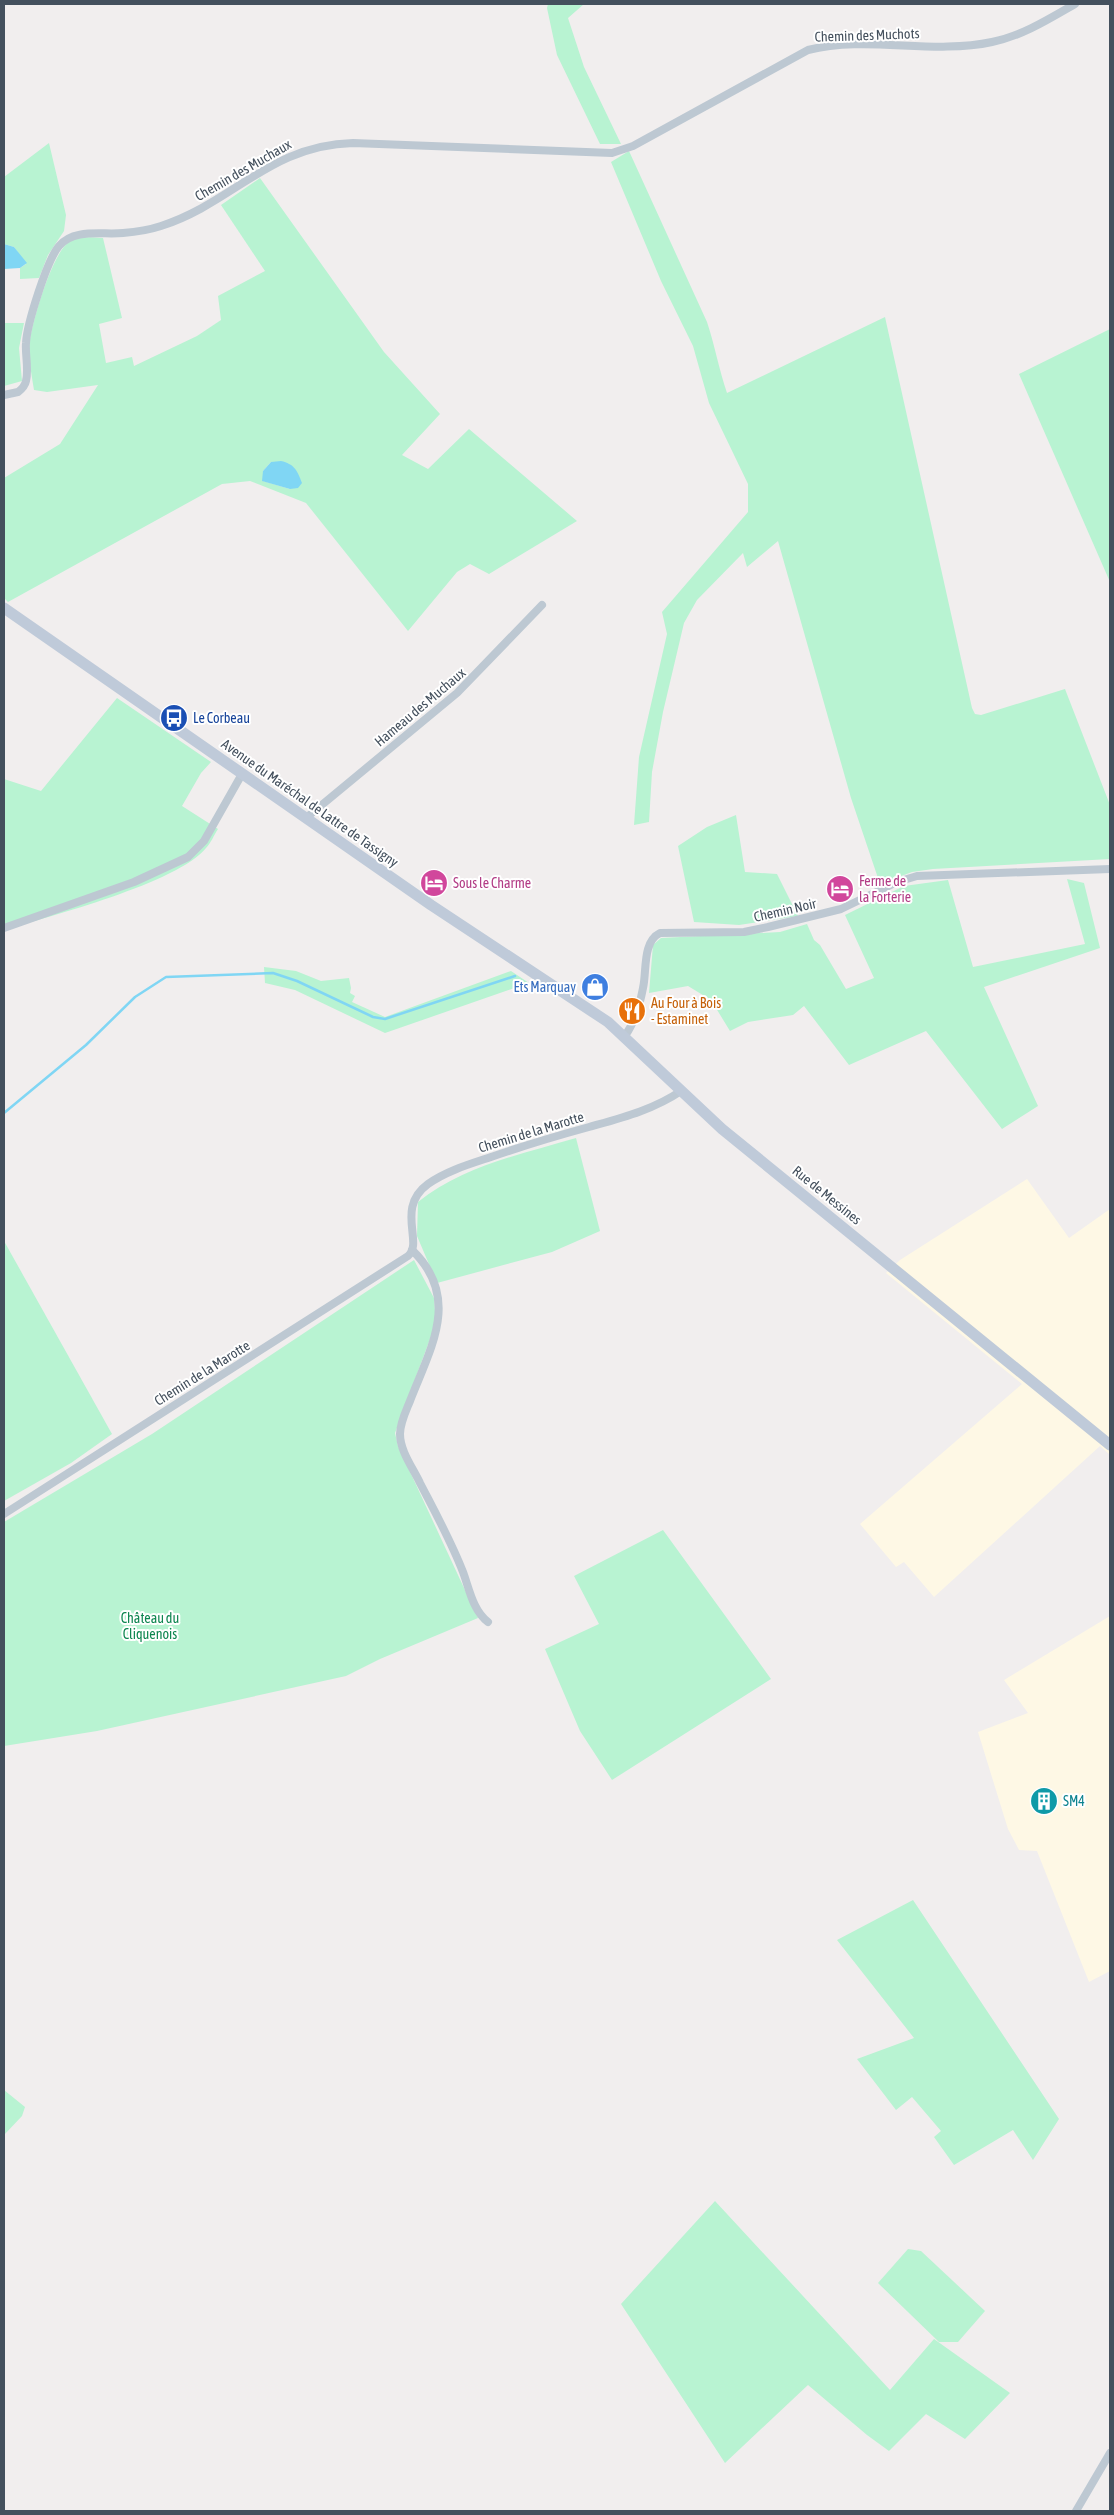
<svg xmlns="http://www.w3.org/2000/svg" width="1114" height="2515" font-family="'Asap Condensed',sans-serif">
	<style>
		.commercial { fill: #fef8e5 }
		.green { fill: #b8f3d2; fill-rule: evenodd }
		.water { fill: #80d6f4 }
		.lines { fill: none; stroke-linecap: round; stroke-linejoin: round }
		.stream { stroke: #80d6f4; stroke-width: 2.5 }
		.minor { stroke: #bdc8d2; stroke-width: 8 }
		.secondary { stroke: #bfcad9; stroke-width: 11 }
		.labels { text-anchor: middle; stroke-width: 4; stroke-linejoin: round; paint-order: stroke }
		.street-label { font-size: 14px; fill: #44505d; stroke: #fff }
		.transit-label { font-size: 14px; fill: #164399; stroke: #fff; text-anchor: start }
		.hotel-label { font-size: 14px; fill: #b23c85; stroke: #fff; text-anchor: start }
		.shop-label { font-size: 14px; fill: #366cbe; stroke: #fff; text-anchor: end }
		.food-label { font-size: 14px; fill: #c56008; stroke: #fff; text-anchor: start }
		.park-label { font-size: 14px; fill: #0e8650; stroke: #fff }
		.culture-label { font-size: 14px; fill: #0d838f; stroke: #fff; text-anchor: start }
	</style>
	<rect width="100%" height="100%" fill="#f1eeee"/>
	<g class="commercial">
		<polygon points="1027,1179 1069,1238 1110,1209 1110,1455 1100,1446 934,1597 904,1562 896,1567 860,1524 1022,1384 886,1273 900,1260"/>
		<polygon points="1110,1616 1110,1971 1089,1982 1037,1851 1019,1850 1008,1829 978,1732 1028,1713 1004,1680"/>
	</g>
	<g class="green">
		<polygon points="548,4 584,4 568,18 584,67 621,144 600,144 557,55 547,8"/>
		<polygon points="49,143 66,215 64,231 48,255 39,278 20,279 20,268 26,264 14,247 4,244 4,177"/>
		<path d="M629,151L707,322C715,346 719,370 727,393L885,317L972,708L975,714L981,715L1065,689L1110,805V859L933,869L912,872L880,884L851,798L778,541L747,567L743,553L697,600L684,623L663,712L652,772L649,822L634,825L639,757L667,634L662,612L748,512V484L709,403L693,346L661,281L611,162Z"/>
		<path d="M260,178L384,352L440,414L402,455L428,469L469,429L577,521L489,574L470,564L457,572L408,631L306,503L250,481L222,484L8,602L4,598V478L60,444L98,385L47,392L34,390C32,377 29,362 29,348C30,327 52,253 69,242C78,235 92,238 103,238L122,318L99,324L106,363L132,357L134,366L197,336L221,320L218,296L265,271L221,205ZM271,462L290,489L263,481V471Z"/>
		<polygon points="4,323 24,323 19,348 22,381 4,386"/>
		<polygon points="1110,329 1110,582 1019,374"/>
		<path d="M117,698L211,762L201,773L182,806L218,829C214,835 211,843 206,848C178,883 50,916 4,930V779L41,791Z"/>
		<polygon points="736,815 745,872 777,874 798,916 739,925 694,922 678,846 707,827"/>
		<polygon points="1067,879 1084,883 1100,948 984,987 1038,1106 1002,1129 926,1031 849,1065 804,1006 793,1015 748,1022 730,1031 711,1000 688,986 649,993 653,945 661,938 780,932 807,924 814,940 820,945 846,989 874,978 845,915 904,886 948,880 973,967 1085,944"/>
		<polygon points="264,967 296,971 321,981 349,978 351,988 350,993 355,996 352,1002 385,1017 511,971 529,983 385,1033 295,990 265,983"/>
		<path d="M576,1138L600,1231L552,1252L437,1283L417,1236L418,1202C463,1166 522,1154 576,1138Z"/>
		<polygon points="4,1241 112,1434 71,1463 4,1501"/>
		<polygon points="414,1260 434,1298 436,1323 395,1433 398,1446 478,1618 380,1659 346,1676 97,1731 4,1746 4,1522 152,1434"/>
		<polygon points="663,1530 771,1679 612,1780 580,1731 545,1649 599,1624 574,1576"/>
		<polygon points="913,1900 1059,2119 1033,2160 1013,2130 954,2165 934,2137 941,2131 912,2097 896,2110 857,2059 914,2038 837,1940"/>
		<polygon points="4,2090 25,2107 22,2116 4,2135"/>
		<polygon points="715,2201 890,2390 934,2339 1010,2393 965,2439 926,2414 889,2451 867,2435 808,2385 725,2463 621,2304"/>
		<polygon points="908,2249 921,2251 985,2311 958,2342 939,2342 878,2283"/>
	</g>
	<g class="water">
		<polygon points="4,244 14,247 27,263 20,268 4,269"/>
		<path d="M281,461C294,464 297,470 302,483L298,488L290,489L262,481L263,471L271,462Z"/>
	</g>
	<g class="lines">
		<polyline class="stream" points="4,1113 86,1045 135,997 166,977 273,973 297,981 373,1017 385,1019 515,976"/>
		<g class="minor">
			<path d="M4,395L18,392C22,389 25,386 26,381C29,369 25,355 26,343C27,324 47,260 59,246C74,228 102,235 123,233C136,232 149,230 161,226C233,203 270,145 353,143L612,153L633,146L808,50C867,35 932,55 992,42C1022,36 1049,19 1075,4"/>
			<polyline points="306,818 457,693 542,605"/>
			<polyline points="4,928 134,882 188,857 204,841 242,774"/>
			<path d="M625,1036C634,1023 640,1004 643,988C647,971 642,942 660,933L744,932L768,927L841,909L897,882L917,876L1110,869"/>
			<path d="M412,1250C462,1298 430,1349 410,1401C406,1411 400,1423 400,1434C400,1451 413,1468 420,1483C435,1512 451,1541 463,1572C469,1588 473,1611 488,1622"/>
			<path d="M4,1514L408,1256C424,1243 395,1208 428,1184C446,1171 470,1164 491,1157C523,1146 556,1136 589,1127C621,1118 653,1110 681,1091"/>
			<polyline points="1076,2511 1110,2453"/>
		</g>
		<polyline class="secondary" points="4,608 431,905 608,1022 722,1129 1110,1445"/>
	</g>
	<defs>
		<g id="bus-disc" transform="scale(1.4375)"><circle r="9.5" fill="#1a4fb4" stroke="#fff"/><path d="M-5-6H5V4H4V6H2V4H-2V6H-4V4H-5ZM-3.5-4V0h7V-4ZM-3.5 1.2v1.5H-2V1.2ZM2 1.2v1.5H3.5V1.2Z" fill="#fff"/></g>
		<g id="hotel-disc" transform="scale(1.4375)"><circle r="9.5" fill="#d1479c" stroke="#fff"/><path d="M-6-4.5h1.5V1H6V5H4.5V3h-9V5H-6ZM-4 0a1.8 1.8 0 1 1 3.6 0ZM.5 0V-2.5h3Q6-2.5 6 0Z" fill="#fff"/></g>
		<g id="shop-disc" transform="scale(1.4375)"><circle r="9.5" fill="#3f7fe0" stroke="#fff"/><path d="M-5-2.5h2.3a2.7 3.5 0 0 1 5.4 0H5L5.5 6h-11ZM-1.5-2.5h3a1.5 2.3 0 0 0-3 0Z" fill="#fff"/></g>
		<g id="restaurant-disc" transform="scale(1.4375)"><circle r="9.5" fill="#e8710a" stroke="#fff"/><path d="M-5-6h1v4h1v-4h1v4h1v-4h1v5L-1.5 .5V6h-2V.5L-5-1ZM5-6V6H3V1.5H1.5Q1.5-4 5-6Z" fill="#fff"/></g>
		<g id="building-disc" transform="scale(1.4375)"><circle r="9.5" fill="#0f9aa8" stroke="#fff"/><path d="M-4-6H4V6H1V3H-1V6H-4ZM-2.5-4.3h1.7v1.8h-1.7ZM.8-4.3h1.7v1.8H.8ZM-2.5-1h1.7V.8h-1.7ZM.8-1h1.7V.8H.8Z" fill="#fff"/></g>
	</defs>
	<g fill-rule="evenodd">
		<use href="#bus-disc" x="174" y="718"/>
		<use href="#hotel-disc" x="434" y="883"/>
		<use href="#hotel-disc" x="840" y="889"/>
		<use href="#shop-disc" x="595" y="987"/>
		<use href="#restaurant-disc" x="632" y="1011"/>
		<use href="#building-disc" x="1044" y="1801"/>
	</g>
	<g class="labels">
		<g class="street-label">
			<text transform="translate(867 35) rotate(-2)" y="5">Chemin des Muchots</text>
			<text transform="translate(243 170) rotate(-30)" y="5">Chemin des Muchaux</text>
			<text transform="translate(420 707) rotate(-40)" y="5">Hameau des Muchaux</text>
			<text transform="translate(310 803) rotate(35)" y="5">Avenue du Maréchal de Lattre de Tassigny</text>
			<text transform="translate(785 910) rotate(-13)" y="5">Chemin Noir</text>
			<text transform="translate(531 1132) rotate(-17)" y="5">Chemin de la Marotte</text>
			<text transform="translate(827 1195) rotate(39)" y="5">Rue de Messines</text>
			<text transform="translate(202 1373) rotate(-32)" y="5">Chemin de la Marotte</text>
		</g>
		<g class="transit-label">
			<text x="193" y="723">Le Corbeau</text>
		</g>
		<g class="hotel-label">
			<text x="859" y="886">Ferme de<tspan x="859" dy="16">la Forterie</tspan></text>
			<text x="453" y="888">Sous le Charme</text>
		</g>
		<g class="shop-label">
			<text x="576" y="992">Ets Marquay</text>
		</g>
		<g class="food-label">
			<text x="651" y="1008">Au Four à Bois<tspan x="651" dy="16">- Estaminet</tspan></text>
		</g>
		<g class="park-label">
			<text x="150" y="1623">Château du<tspan x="150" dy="16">Cliquenois</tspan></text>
		</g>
		<g class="culture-label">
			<text x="1063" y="1806">SM4</text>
		</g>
	</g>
	<rect width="1114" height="2515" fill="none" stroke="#44505d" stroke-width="10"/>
</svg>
